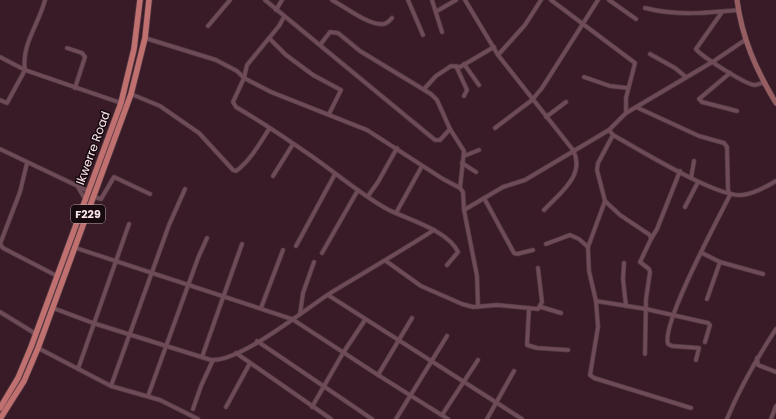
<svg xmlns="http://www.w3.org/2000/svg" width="776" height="419" font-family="Poppins,sans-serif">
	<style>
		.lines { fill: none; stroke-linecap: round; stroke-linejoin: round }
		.street-casing { stroke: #533a44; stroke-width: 5 }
		.secondary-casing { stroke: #533a44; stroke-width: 6 }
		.primary-casing { stroke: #533a44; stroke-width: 7 }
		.street { stroke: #6e4b57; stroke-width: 3.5 }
		.secondary { stroke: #975e62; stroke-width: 5 }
		.primary { stroke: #c0706e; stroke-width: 5.5 }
		.labels { text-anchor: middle; stroke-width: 3; stroke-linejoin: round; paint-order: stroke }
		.shield { fill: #170a0f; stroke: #b5a3a9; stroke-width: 1 }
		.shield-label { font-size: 11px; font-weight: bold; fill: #f9e4eb }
		.street-label { font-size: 12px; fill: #f9e4eb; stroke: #170a0f }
	</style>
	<rect width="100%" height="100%" fill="#381b26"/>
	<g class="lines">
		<g class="street-casing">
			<g id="street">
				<polyline points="265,0 435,140 440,140 450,129 464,151 460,188"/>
				<path d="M332,0C345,7 367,24 381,24C386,25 389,21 392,18"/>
				<polyline points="408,0 423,35"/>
				<polyline points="432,0 442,32"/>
				<path d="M465,0L498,55L573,150C586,175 560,193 544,210"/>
				<polyline points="551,0 635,63 626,98 626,113"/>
				<polyline points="609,0 636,19"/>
				<path d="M645,8C676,16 707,13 738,10"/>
				<polyline points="276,10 282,0"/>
				<polyline points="437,11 456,0"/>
				<path d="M722,12L696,49C701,56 746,85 755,85C757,85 761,83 764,83"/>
				<path d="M284,17L279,26L247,65L244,78L233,102L236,107C260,121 284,137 307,153C334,171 358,193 387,209C406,219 448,230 458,252L447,265"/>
				<polyline points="208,26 230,0"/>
				<polyline points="145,38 216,60 237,71 244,78 271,92 367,130 443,179 460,188 463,192 464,210 477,276 478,307"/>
				<polyline points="269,38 286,55 313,75 341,90 329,114"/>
				<polyline points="320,45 330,32 338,33 360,51 431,94 437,100 450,129"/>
				<polyline points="67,48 82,53 85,57 75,88"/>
				<polyline points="650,54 675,68 686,77"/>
				<polyline points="498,55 525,25 541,0"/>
				<polyline points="0,57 25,70 121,103"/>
				<polyline points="464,64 479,85"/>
				<polyline points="456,66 467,90 464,96"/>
				<polyline points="730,73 699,99 702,102 737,111"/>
				<polyline points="584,77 610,86 628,88"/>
				<polyline points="424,89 436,76 451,66 460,67 494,47"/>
				<path d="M131,94L160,106L199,133L233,170L236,171C250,161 260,143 269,129"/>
				<path d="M0,100L7,103L25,70C21,45 39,24 45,0"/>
				<path d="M636,107L699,136L724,143L727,147L728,190L730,195C718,219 661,324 668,344L672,346L699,348L696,360"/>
				<polyline points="546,117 566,102"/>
				<polyline points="495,128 532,100 542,88 598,0"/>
				<path d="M609,130L613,135C638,149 718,198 742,195C754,194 766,187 776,181"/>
				<polyline points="613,135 598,163 597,170 605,201 588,247 589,271 596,301 598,327 590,375 594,378 691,408"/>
				<polyline points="0,149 88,191"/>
				<polyline points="464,156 479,150"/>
				<polyline points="27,163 20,192 0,244 3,248 57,276"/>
				<polyline points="462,163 476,172"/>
				<polyline points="273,176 293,144"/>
				<polyline points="691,178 694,161"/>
				<polyline points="78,187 85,199"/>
				<polyline points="368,196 378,182 397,148"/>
				<polyline points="94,197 101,199 114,177 150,194"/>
				<polyline points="484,198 514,253 517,254 533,250"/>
				<polyline points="605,201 620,215 650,235 651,239 640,262 649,269 650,272 646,299 645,354"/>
				<polyline points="685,207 698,182"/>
				<polyline points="464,210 503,187 525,180 609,130 626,113 714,61 745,40"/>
				<polyline points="396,213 422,166"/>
				<polyline points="651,239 657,229 680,171"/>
				<polyline points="546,244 570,235 579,239 588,247"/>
				<polyline points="296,246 335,174"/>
				<polyline points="76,248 292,319 378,375 448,419"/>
				<polyline points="322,253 358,190"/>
				<polyline points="702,253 720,262 763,274"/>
				<polyline points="386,261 421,286 462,304 473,307 497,305 538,309 542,302 538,268"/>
				<polyline points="624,263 623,279 626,306"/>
				<polyline points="328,295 522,419"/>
				<polyline points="707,299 720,262"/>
				<polyline points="596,301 646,309 708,323 710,325 705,342"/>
				<polyline points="541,307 561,313"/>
				<path d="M53,308L93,323L211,360C241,362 305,309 332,292C367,271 401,251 434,230"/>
				<polyline points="261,308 283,250"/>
				<polyline points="529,308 527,345 537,348 568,350"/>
				<polyline points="0,312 36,334"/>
				<polyline points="300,314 303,293 314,262"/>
				<polyline points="257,341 372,419"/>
				<polyline points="38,348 111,386 160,400 198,419"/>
				<polyline points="236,353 331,419"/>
				<polyline points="202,357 242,244"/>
				<polyline points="757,358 758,365 776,372"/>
				<polyline points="78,369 129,224"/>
				<polyline points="378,375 412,318"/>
				<polyline points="111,386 169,225 185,189"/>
				<polyline points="148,396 198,258 207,238"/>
				<polyline points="226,407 250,363"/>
				<polyline points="312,407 343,353 365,320"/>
				<polyline points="193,409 201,386 213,360"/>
				<polyline points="442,415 478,360"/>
				<polyline points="396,419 447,336"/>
				<polyline points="487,419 514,371"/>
				<path d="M727,419C740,387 757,358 776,329"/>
				<polyline points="771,419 776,406"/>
			</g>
		</g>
		<g class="secondary-casing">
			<path id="secondary" d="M737,0C742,38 756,70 776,103"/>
		</g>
		<g class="primary-casing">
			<g id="primary">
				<polyline points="0,408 18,378 31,347 121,103 134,49 140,0"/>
				<polyline points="0,419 24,381 38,348 131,94 145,38 149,0"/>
			</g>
		</g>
		<use href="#street" class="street"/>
		<use href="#secondary" class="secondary"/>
		<use href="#primary" class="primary"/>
	</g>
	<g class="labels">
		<rect class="shield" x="71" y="205" width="34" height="18" rx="3"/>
		<g class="shield-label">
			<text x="88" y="218">F229</text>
		</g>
		<g class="street-label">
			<text transform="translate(93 148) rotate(-70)" y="4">Ikwerre Road</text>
		</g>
	</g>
</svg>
